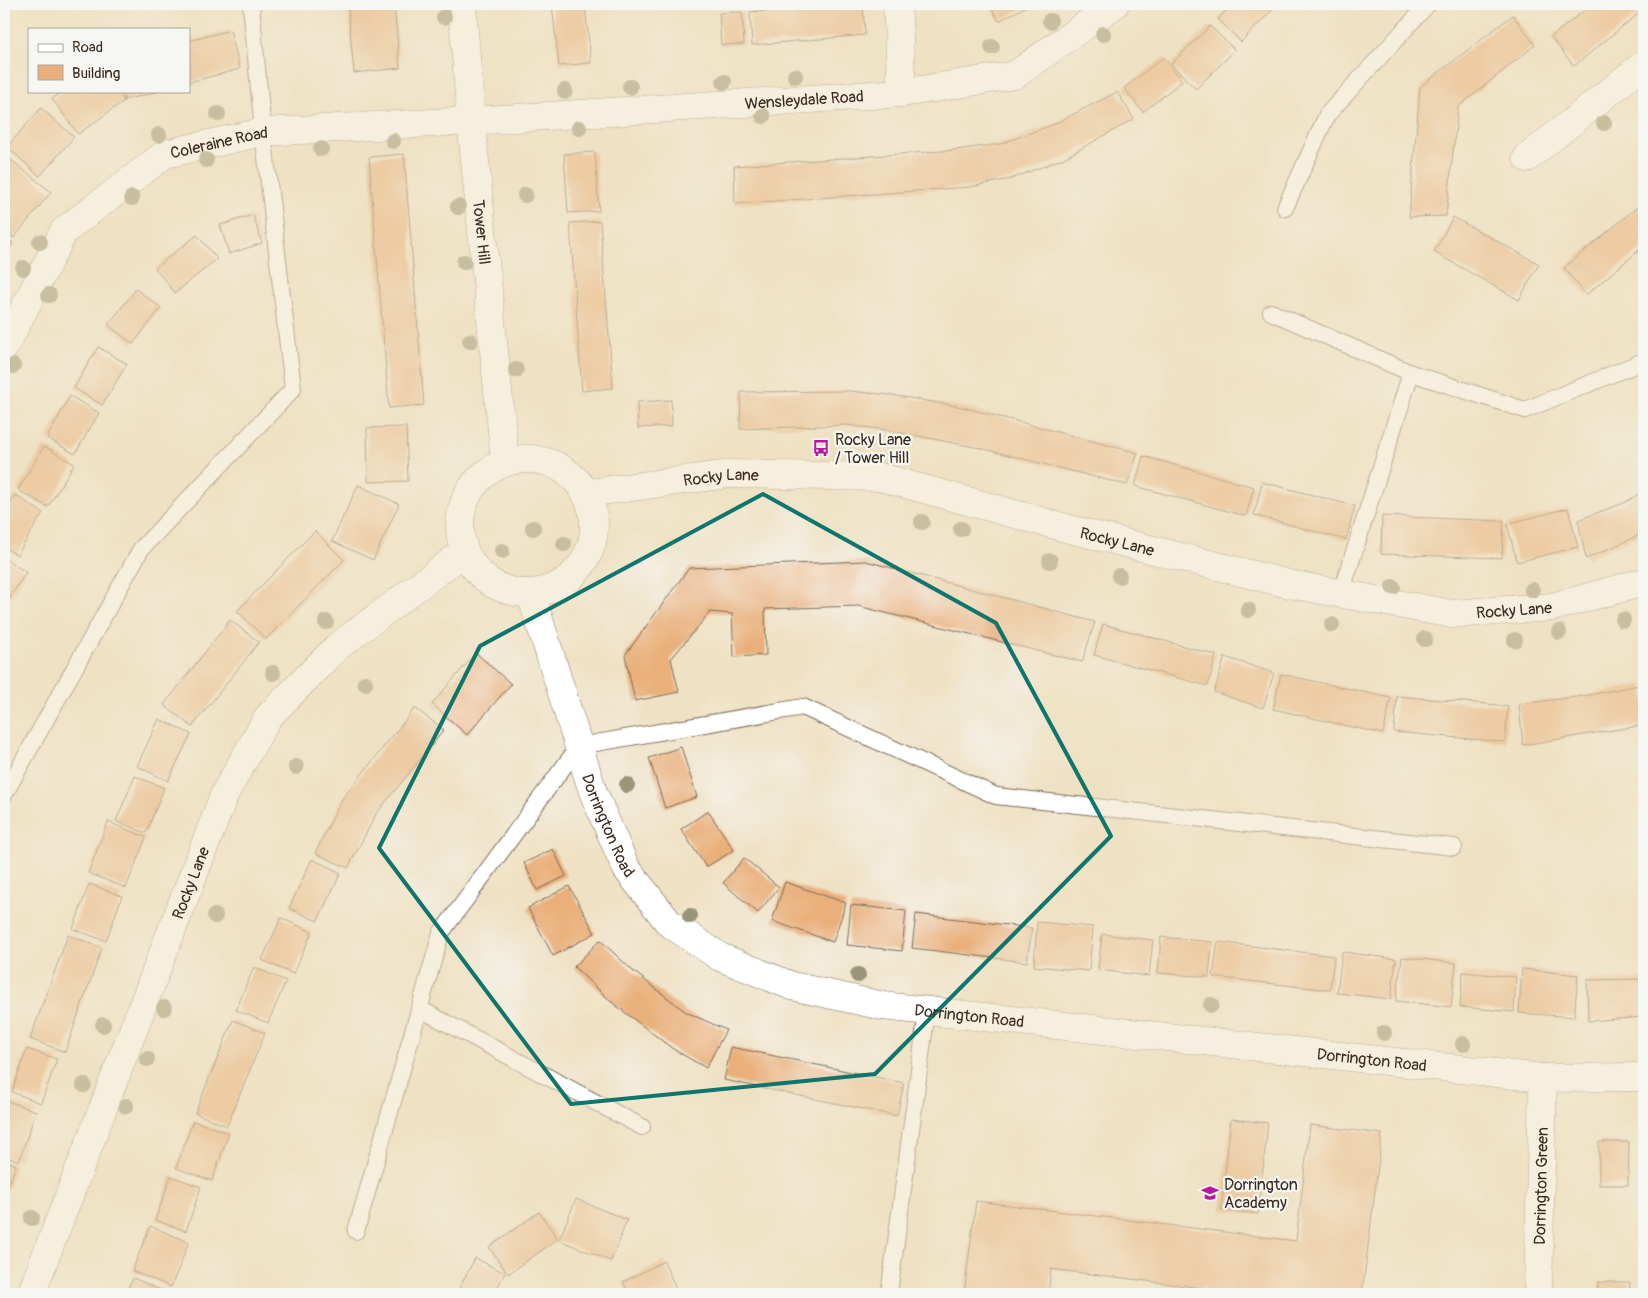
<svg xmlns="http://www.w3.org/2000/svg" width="1648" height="1298" font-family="Pangolin,sans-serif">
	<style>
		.building { fill: #eab07c }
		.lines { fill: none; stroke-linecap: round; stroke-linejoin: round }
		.service-casing { stroke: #7a6a58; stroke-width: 18 }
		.minor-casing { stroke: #7a6a58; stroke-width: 29 }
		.service { stroke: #fff; stroke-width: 16 }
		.minor { stroke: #fff; stroke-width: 28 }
		.tree { fill: #999579 }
		.marked { fill: none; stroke: #0f766e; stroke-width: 4; stroke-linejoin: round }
		.labels { text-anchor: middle; stroke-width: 4.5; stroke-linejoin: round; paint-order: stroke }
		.street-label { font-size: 16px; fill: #3b2a1e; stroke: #f6f6f2 }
		.poi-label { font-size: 16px; fill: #3b2a1e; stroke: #f6f6f2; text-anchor: start }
	</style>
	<rect width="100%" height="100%" fill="#f6f6f2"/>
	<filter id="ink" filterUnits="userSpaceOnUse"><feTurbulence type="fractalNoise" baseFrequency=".02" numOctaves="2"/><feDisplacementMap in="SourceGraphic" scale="10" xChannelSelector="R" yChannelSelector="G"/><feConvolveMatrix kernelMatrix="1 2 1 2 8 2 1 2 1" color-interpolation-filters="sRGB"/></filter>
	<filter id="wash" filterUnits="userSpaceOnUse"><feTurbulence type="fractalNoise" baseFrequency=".0096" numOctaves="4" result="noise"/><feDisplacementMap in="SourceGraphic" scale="20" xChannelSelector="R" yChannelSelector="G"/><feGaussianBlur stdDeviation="1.12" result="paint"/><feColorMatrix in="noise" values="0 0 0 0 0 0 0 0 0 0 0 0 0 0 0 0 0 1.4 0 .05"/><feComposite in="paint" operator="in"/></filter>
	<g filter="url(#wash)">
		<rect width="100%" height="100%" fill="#efe1c3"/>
		<g id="blocks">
			<g class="building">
				<polygon points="552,4 585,4 591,63 559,66"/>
				<polygon points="843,4 863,4 865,35 752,45 750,12"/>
				<polygon points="989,4 1030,4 999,21"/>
				<polygon points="1232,4 1267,4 1273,9 1241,42 1218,19"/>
				<polygon points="1592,4 1643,4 1644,9 1574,66 1551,37"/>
				<polygon points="394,5 400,68 354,73 348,9"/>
				<polygon points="742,12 744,44 721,45 719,13"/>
				<polygon points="1513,15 1535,45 1458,107 1446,216 1409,217 1420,87"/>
				<polygon points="1210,26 1235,50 1196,89 1171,64"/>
				<polygon points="230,30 240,69 189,82 189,41"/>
				<polygon points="1164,57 1182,81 1143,112 1124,88"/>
				<polygon points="63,91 117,91 124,101 78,134 52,99"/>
				<polygon points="122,91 157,91 157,92 124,100"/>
				<polygon points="1117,92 1134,119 1064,158 1011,179 970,187 735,204 734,166 955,150 1000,144 1052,125"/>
				<polygon points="41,108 74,137 40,176 7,147"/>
				<polygon points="595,152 599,211 568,213 564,154"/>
				<polygon points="404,154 424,405 389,408 369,157"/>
				<polygon points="10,159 51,192 14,238 4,230 4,167"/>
				<polygon points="1642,203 1644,205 1644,246 1586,295 1564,268"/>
				<polygon points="253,215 262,243 229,254 220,225"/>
				<polygon points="1453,217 1539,264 1519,300 1434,252"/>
				<polygon points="600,221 613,388 582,391 570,223"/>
				<polygon points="197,235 217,259 175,293 155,268"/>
				<polygon points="4,238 13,243 4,259"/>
				<polygon points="136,289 161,308 133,344 108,325"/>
				<polygon points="98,347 127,364 102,405 74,388"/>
				<polygon points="849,391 891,395 962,407 1138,453 1127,485 980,448 887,430 847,425 740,429 741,392"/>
				<polygon points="70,396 99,413 75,454 47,438"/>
				<polygon points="671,400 672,426 638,428 637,402"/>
				<polygon points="406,427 408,481 368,482 367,428"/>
				<polygon points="44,446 74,464 48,507 18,490"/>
				<polygon points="1143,456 1254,487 1246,516 1135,486"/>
				<polygon points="1262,482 1355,506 1346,540 1254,515"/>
				<polygon points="358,485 399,504 373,560 332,541"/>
				<polygon points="1644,491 1644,533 1586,559 1578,520 1624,503"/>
				<polygon points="15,495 43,513 17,555 4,547 4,513"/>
				<polygon points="1568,508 1578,547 1517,562 1507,524"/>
				<polygon points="1382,516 1504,521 1502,558 1381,554"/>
				<polygon points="315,531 344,560 266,639 237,611"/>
				<polygon points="4,558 26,572 4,607"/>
				<polygon points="866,561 1095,622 1082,662 858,606 765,609 766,655 734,657 732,614 710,612 671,659 679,692 635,701 625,655 689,568"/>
				<polygon points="230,620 259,642 192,727 164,705"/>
				<polygon points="1103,624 1216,655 1208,686 1094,655"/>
				<polygon points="476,653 511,684 467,735 432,704"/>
				<polygon points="1225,657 1274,673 1263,708 1214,692"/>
				<polygon points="1281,674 1391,698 1383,734 1273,709"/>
				<polygon points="1644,684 1644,725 1523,745 1519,704 1584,696"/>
				<polygon points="1397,696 1508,706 1505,742 1394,732"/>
				<polygon points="415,708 444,730 376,814 348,868 315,853 342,799"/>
				<polygon points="159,719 191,734 168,781 137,766"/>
				<polygon points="681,747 697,797 665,808 649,758"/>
				<polygon points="135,776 164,788 146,833 116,821"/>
				<polygon points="708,811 734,850 706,867 681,829"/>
				<polygon points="108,822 146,837 126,888 88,873"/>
				<polygon points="553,849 566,876 537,890 524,863"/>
				<polygon points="744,858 779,887 758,913 723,883"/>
				<polygon points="312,859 341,873 317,921 289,908"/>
				<polygon points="785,882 846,903 833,942 772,921"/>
				<polygon points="89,884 122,896 106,941 73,929"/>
				<polygon points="569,886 595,933 553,956 528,908"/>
				<polygon points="851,905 906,911 902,951 847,945"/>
				<polygon points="916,914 1032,928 1027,962 912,948"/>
				<polygon points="281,918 312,932 293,974 262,960"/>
				<polygon points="1037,922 1093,927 1089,971 1034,966"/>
				<polygon points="1102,934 1153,940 1149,976 1098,970"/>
				<polygon points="68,935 102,948 65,1052 30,1039"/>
				<polygon points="1161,937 1212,942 1209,977 1158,973"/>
				<polygon points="600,940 633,971 686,1012 726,1030 706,1068 673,1049 614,1004 574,967"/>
				<polygon points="1218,942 1334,956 1330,990 1213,977"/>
				<polygon points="1342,952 1396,959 1391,999 1337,993"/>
				<polygon points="1402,957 1456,963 1451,1007 1396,1001"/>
				<polygon points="254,967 286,981 268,1023 236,1010"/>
				<polygon points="1522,969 1578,975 1574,1017 1519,1013"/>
				<polygon points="1463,972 1516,977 1514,1012 1460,1007"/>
				<polygon points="1644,979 1644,1017 1588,1021 1587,980"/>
				<polygon points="233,1020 265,1033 227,1126 195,1113"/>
				<polygon points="731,1047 904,1083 897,1116 724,1080"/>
				<polygon points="27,1049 57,1059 41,1103 12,1092"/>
				<polygon points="4,1100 36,1111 19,1161 4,1156"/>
				<polygon points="1231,1119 1268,1123 1258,1214 1221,1210"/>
				<polygon points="193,1121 229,1133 212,1181 176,1168"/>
				<polygon points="1310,1125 1382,1134 1362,1294 1251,1294 1051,1269 1048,1294 964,1294 976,1201 1296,1241"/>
				<polygon points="1644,1140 1644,1184 1643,1184 1638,1141"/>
				<polygon points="1599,1142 1629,1142 1628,1185 1599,1185"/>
				<polygon points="4,1160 16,1165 4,1198"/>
				<polygon points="171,1176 201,1187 186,1231 155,1220"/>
				<polygon points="576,1199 627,1220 611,1261 559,1240"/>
				<polygon points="539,1212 558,1239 508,1274 489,1247"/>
				<polygon points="150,1226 189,1242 171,1287 132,1271"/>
				<polygon points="475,1258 505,1273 494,1294 456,1294"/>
				<polygon points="664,1261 678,1294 629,1294 623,1282"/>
				<polygon points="133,1278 163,1291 162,1294 125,1294"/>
				<polygon points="1598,1282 1630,1282 1629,1294 1598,1294"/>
			</g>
		</g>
	</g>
	<g filter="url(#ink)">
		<use href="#blocks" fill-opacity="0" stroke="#7a6a58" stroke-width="1"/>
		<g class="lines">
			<g class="service-casing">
				<g id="service">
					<polyline points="1285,208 1327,115 1428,4"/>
					<polyline points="1271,312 1411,373 1525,410 1644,361"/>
					<polyline points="1341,593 1411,373"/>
					<polyline points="4,795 141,549 293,389 263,132 251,4"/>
					<polyline points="420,1009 642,1127"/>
					<polyline points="356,1231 441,933 579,746 803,707 996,796 1454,847"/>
					<polyline points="889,1294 927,1011"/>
				</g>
			</g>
			<g class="minor-casing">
				<g id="minor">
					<path id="s1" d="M462,4L471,121L505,461"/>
					<polyline points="897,4 902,93"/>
					<polyline points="1527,158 1644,64"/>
					<path id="s2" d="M4,348L64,231L165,154L263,132L471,121L902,93L1015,75L1115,4"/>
					<circle cx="527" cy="526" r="67"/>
					<path id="s3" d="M588,493L729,474L880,477L1069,529L1289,584L1452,614L1552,607L1644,582"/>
					<path id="s4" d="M531,594L593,792L626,868L669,923L720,957L792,986L883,1006L1543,1078L1644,1077"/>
					<path id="s5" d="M31,1294L225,793L268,717L337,647L464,552"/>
					<path id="s6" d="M1538,1294L1543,1078"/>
				</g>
			</g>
			<use href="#service" class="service"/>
			<use href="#minor" class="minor"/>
		</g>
		<g class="tree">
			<circle cx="444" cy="17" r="8"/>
			<circle cx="1050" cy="21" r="8"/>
			<circle cx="1103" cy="34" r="8"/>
			<circle cx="992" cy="47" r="8"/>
			<circle cx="795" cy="76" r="8"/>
			<circle cx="724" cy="82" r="8"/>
			<circle cx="630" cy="87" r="8"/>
			<circle cx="565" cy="91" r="8"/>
			<circle cx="218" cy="114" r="8"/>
			<circle cx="763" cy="116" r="8"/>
			<circle cx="1604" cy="123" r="8"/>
			<circle cx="579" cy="128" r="8"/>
			<circle cx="159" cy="135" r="8"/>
			<circle cx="393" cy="141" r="8"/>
			<circle cx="321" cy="149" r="8"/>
			<circle cx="206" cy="160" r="8"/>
			<circle cx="525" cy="195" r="8"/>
			<circle cx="132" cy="198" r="8"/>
			<circle cx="458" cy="207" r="8"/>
			<circle cx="40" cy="242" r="8"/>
			<circle cx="464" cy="262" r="8"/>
			<circle cx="23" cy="268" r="8"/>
			<circle cx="49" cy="295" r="8"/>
			<circle cx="470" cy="341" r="8"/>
			<circle cx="13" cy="366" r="8"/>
			<circle cx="516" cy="370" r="8"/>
			<circle cx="922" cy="522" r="8"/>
			<circle cx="533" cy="528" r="8"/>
			<circle cx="961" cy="529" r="8"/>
			<circle cx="564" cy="544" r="8"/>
			<circle cx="502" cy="551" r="8"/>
			<circle cx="1050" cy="561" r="8"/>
			<circle cx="1119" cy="576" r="8"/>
			<circle cx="1393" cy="587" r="8"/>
			<circle cx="1532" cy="590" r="8"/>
			<circle cx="1248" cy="610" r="8"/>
			<circle cx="1623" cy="620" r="8"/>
			<circle cx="326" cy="622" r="8"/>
			<circle cx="1332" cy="625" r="8"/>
			<circle cx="1559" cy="632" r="8"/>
			<circle cx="1425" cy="639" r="8"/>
			<circle cx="1515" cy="640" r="8"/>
			<circle cx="273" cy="673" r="8"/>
			<circle cx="365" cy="683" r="8"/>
			<circle cx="296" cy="767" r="8"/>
			<circle cx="627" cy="785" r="8"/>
			<circle cx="215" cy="916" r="8"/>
			<circle cx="690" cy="916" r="8"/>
			<circle cx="858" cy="975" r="8"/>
			<circle cx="1211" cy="1005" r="8"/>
			<circle cx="164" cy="1008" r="8"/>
			<circle cx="103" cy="1025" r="8"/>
			<circle cx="1384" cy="1033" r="8"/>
			<circle cx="1463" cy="1044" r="8"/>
			<circle cx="147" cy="1059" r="8"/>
			<circle cx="84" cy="1085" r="8"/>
			<circle cx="126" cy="1106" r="8"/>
			<circle cx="32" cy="1218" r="8"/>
		</g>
	</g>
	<path d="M0 0H1648V1298H0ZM763,494L996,623L1111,836L875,1074L571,1104L379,848L480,646Z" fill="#efe1c3" fill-opacity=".55" fill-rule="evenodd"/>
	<path class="marked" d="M763,494L996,623L1111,836L875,1074L571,1104L379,848L480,646Z"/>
	<defs>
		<g id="bus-bare" transform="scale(1.35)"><path d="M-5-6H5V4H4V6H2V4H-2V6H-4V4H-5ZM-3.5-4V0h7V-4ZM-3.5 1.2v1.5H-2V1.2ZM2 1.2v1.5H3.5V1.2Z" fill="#b5179e" stroke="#f6f6f2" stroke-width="2.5" paint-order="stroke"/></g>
		<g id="school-bare" transform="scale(1.35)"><path d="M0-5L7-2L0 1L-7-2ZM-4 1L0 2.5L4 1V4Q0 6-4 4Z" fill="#b5179e" stroke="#f6f6f2" stroke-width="2.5" paint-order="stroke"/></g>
	</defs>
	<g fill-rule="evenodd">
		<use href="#bus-bare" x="821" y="448"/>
		<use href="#school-bare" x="1210" y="1193"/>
	</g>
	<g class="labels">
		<g class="street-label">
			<text dy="6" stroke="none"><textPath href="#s2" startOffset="901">Wensleydale Road</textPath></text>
			<text dy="6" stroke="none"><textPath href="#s2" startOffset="314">Coleraine Road</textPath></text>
			<text dy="6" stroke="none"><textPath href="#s1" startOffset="229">Tower Hill</textPath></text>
			<text dy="6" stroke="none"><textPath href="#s3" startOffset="134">Rocky Lane</textPath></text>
			<text dy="6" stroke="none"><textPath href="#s3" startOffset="539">Rocky Lane</textPath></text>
			<text dy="6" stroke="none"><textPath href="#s3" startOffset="944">Rocky Lane</textPath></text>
			<text dy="6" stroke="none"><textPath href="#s4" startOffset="244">Dorrington Road</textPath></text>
			<text dy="6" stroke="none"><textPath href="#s5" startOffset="441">Rocky Lane</textPath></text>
			<text dy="6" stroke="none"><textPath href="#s4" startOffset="679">Dorrington Road</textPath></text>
			<text dy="6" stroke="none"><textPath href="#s4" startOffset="1084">Dorrington Road</textPath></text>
			<text dy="6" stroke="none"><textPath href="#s6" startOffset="108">Dorrington Green</textPath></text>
		</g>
		<g class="poi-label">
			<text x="835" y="445">Rocky Lane<tspan x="835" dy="18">/ Tower Hill</tspan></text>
			<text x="1224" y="1190">Dorrington<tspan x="1224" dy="18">Academy</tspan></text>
		</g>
	</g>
	<rect width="1648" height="1298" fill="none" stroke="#f6f6f2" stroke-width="20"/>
	<rect x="28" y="28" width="162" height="65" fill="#f6f6f2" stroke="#aba49d"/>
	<rect x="38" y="44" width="25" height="8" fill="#ffffff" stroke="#aba49d"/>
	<text x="72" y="52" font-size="15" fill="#3b2a1e">Road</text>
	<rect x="38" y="65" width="25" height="15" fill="#eab07c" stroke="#aba49d"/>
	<text x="72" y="78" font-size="15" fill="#3b2a1e">Building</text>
</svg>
